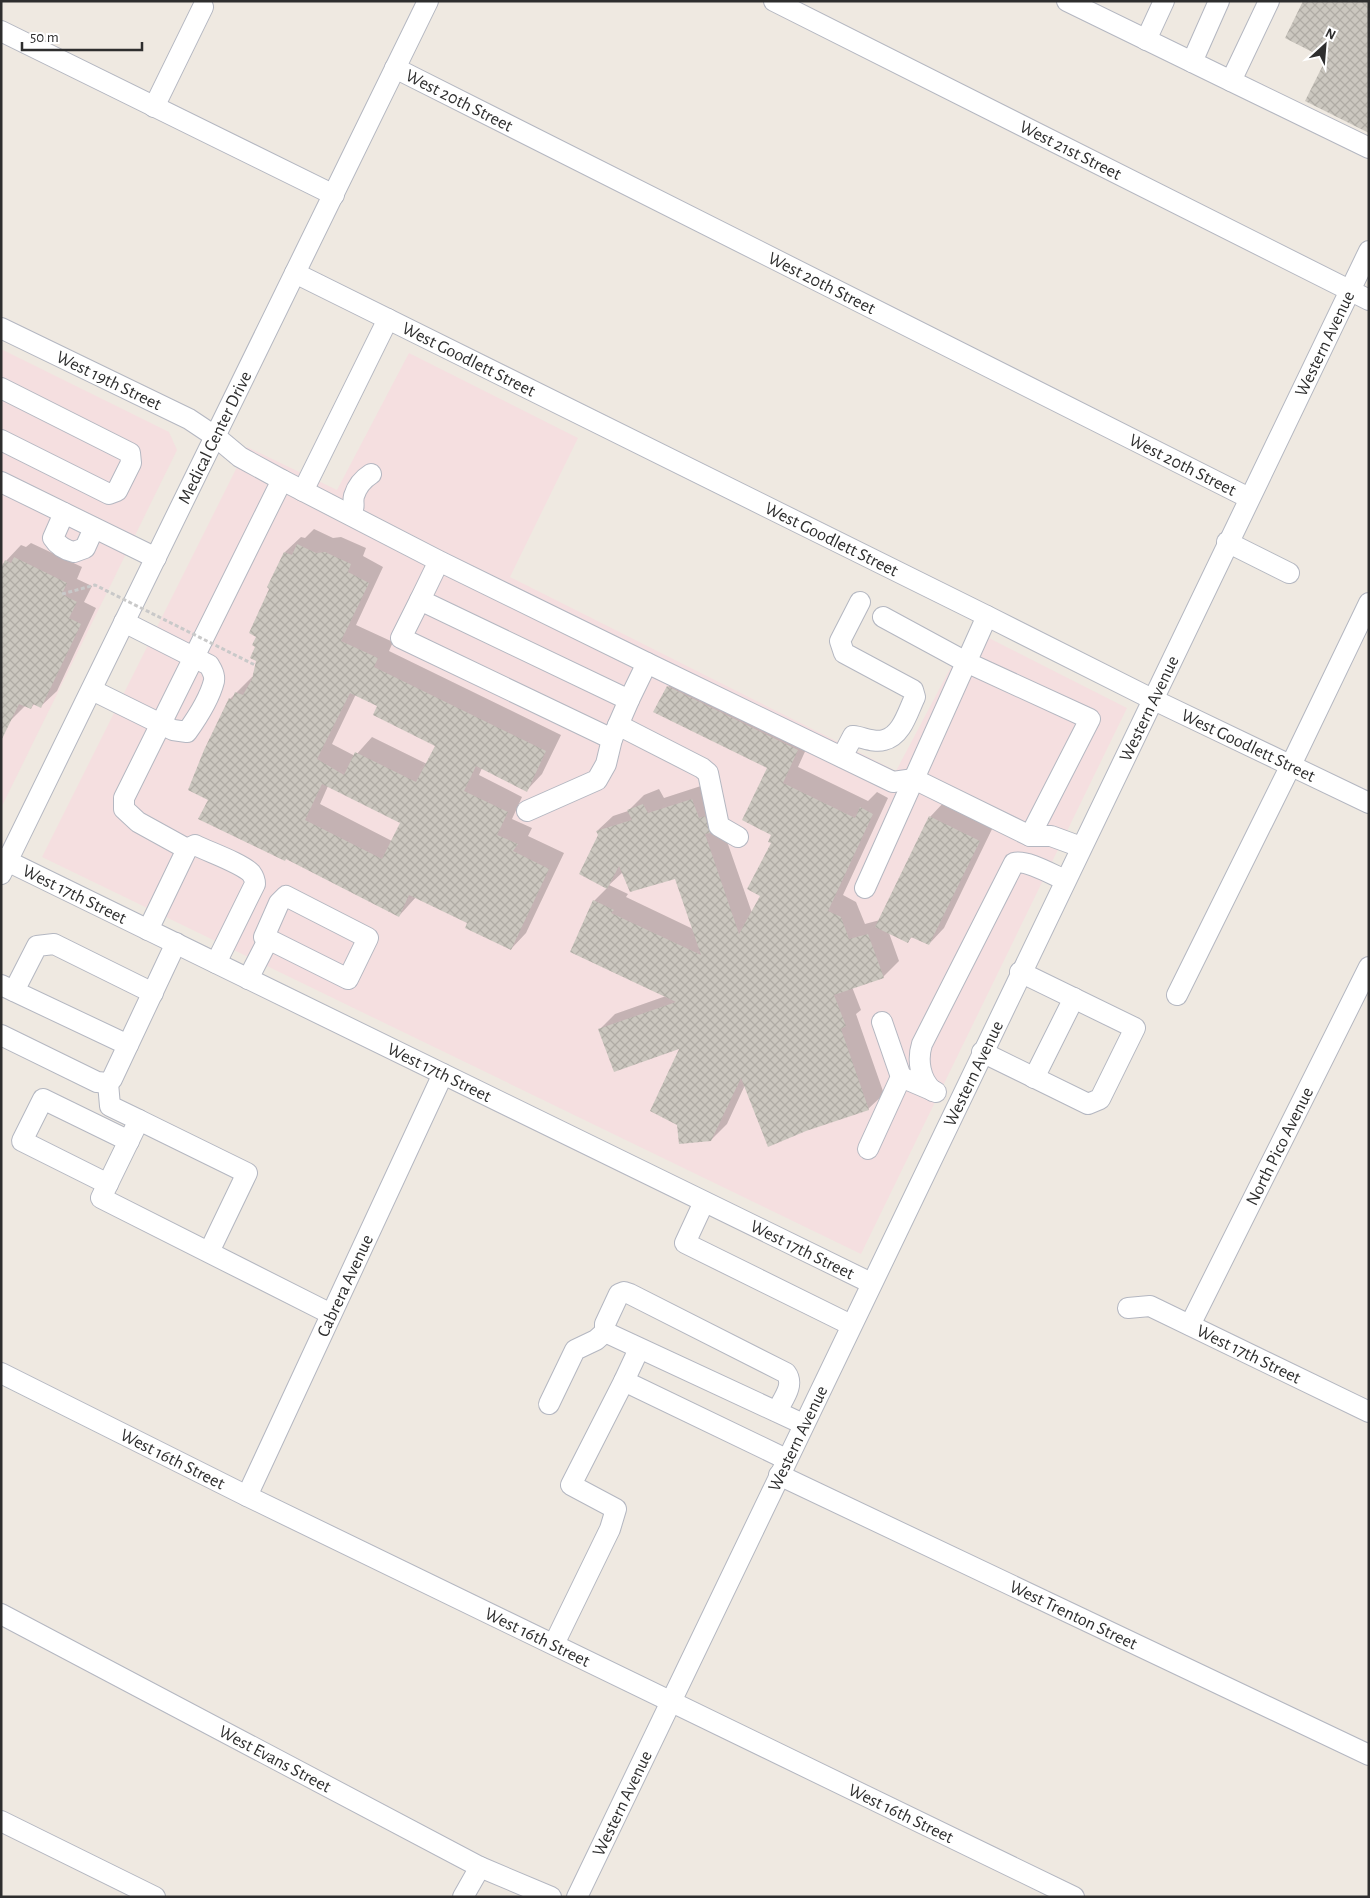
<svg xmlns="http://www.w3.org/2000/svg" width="1370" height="1898" font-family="'Alegreya Sans',sans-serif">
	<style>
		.medical { fill: #f5dfe0 }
		.shadow { fill: #0003; fill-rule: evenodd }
		.building { fill: url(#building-cross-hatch); fill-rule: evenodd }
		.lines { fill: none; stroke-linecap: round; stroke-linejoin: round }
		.minor-casing { stroke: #b4b7c1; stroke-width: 22 }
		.minor { stroke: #fff; stroke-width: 20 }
		.path-bridge { stroke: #c9c9c9; stroke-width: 3; stroke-dasharray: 4 2.5; stroke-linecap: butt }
		.labels { text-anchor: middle; stroke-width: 4.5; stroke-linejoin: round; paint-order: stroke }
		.street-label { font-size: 18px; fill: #2e2e2e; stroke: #fff }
	</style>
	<defs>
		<pattern id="building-cross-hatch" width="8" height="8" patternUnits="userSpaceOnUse" patternTransform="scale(1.25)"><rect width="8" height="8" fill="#cbc7bf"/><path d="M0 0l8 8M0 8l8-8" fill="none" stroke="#afaba4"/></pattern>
	</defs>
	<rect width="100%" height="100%" fill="#efe9e1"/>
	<g class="medical">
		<polygon points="1,349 169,432 177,450 1,808"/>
		<polygon points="409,353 578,438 510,577 896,771 971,629 1127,708 861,1254 42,857 247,447 337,490"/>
	</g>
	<g class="shadow">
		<path d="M314,529L333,538L341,537L366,548L363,556L383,567L356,625L393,642L389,651L561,735L542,774L527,790L482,768L479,775L522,797L512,819L532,828L528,836L564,853L526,933L511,949L469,922L416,897L399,916L210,800L230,699L252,677H254L257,661L258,636L271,588L268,587L285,552L301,537L305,538ZM356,694L379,706L436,745L427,764L372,737L355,756L332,744ZM328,786L401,822L392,841L320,804Z"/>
		<polygon points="31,543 82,567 77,579 92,586 84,602 96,608 57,691 41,706 35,703 31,708 26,705 9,722 6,561 21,545 26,547"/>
		<path d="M684,671L813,734L798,767L868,801L877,792L888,798L843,895L856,902L865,924L880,920L930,817L945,801L994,825L944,928L929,944L913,936L907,942L889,933L899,961L883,977L852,987L861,1010L856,1014L884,1094L868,1109L745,1085L727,1124L711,1140L681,1047L600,1029L615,1014L666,996L594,901L608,887L581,873L599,835L597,831L613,816L628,811L644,795L659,789L664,798L707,784L752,913L762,895L772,842L768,767L668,687ZM623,872L676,877L693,929L626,897L628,894L609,885Z"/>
	</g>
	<g class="building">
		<polygon points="1303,1 1369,1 1369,133 1305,101 1326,59 1285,38"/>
		<path d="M297,544L316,553L325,552L351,564L348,572L369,583L341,641L378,658L374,667L546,751L527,792L476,766L464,791L508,812L497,835L518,844L513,851L549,869L511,950L465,928L467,923L409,895L399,917L286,859L285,861L198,819L208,800L188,790L204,750L229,698L232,700L235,692L243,695L252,679L256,661L250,658L255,647L252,645L256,637L249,633L269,589L267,587L284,552L292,555ZM350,693L377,706L373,715L435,746L416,782L355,752L344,775L317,759ZM322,784L400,823L382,859L305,820Z"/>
		<polygon points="14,557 67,583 62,594 77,602 69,618 81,624 41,708 33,704 31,709 19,704 1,741 1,568 5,560 11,563"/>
		<polygon points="667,686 798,750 783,783 855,818 860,807 873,814 828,911 841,917 849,939 868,934 884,978 834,995 846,1026 841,1029 869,1110 806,1131 768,1147 741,1078 711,1141 679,1144 677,1125 650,1111 679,1049 614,1072 598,1029 676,1002 570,952 593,900 614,910 611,913 701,955 675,879 630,892 619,866 607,889 579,874 598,835 596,831 632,820 627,810 643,804 648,813 692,799 699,818 705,816 710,833 705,834 739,934 760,896 747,889 771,843 768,842 771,835 742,820 767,768 653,712"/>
		<polygon points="929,816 980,841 929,945 911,937 908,943 875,927"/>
	</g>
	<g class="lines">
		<g class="minor-casing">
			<g id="minor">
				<path id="s1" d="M774,1L1369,300"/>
				<polyline points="1067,1 1231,81 1269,1"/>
				<polyline points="1,31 334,195"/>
				<polyline points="1146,40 1164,1"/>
				<polyline points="1192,62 1219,1"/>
				<path id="s2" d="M395,68L1249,498"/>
				<polyline points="1231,81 1369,148"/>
				<polyline points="154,107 203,7"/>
				<path id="s3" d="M295,273L987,616L1152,699L1369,803"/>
				<path id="s4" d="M1,328L189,419L216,437L240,457L282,480L439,561L647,663L629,700L420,600L439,561"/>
				<polyline points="1,388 130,453 131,463 117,491 109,494 1,440"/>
				<polyline points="1,482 156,558"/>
				<polyline points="303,491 388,319"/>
				<path d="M64,513L53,538C58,546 65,550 74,552L85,548L94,528"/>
				<path d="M351,515C356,505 352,504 354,496C357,486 363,479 371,474"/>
				<polyline points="1227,542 1289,573"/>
				<polyline points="420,600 401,638 612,739 629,700"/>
				<polyline points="883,617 966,662 1090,719 1030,836"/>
				<polyline points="647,663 893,782 914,779 1030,836 1051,836 1081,847"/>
				<path d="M92,690L173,730L187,732C197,718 210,697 214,681C215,675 212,670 209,665L124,622"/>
				<polyline points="618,725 702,768 708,773 719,826 738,837"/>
				<path d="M842,757L853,736C863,737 874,743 884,740C902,736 908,711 915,697L913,690L844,653L840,641L860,602"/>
				<polyline points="527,811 597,780 606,764 612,739"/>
				<polyline points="187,849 138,822 124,809 124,798 282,480"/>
				<path id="s5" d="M1,858L871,1283"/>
				<path id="s6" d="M1,874L428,1"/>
				<polyline points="865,888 987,616"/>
				<polygon points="286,896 368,938 348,979 264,937 279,903"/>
				<path d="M148,930L187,849L195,845C209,852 241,863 251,873C254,877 255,880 255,884L216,963"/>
				<polyline points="248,979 268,940"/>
				<polyline points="1,985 128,1045"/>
				<polyline points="14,991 37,946 54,944 153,993"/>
				<polyline points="1177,995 1291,765 1369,603"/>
				<polyline points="882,1022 901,1077"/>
				<polyline points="1,1035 97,1082 108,1083 112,1079 176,943"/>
				<polyline points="982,1052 1088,1104 1100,1099 1135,1028 1020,972"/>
				<polyline points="1034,1078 1074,998"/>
				<polyline points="108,1083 110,1106 139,1120"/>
				<path d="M933,1091C920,1080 917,1060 922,1044L1014,863C1026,859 1053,875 1065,880"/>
				<polyline points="868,1149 901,1077 936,1092"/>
				<polyline points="108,1184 22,1141 43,1099 129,1141"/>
				<polyline points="704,1202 685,1243 851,1325"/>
				<polyline points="209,1252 247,1173 139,1120 101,1198 331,1314"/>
				<path id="s7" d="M1128,1308L1150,1306L1369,1412"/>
				<path id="s8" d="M1190,1325L1369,967"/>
				<path d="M605,1332V1324L619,1294L624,1292L630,1294L786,1373C795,1385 783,1399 777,1411"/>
				<polyline points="605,1332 803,1424"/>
				<path id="s9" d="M1,1373L247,1496L1074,1897"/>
				<polyline points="624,1381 639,1349"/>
				<polyline points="549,1404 575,1350 596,1340 605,1332"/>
				<path id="s10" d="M779,1475L1369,1755"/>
				<path id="s11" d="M247,1496L443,1074"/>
				<path id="s12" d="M1,1614L480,1867L551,1897"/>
				<polyline points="554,1644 610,1529 616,1509 571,1485 624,1381 786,1459"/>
				<polyline points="1,1821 155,1897"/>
				<polyline points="463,1897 480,1867"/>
				<path id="s13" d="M577,1897L1369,251"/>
			</g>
		</g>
		<use href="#minor" class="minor"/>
		<polyline class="path-bridge" points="62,594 95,585 255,665"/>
	</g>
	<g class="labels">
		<g class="street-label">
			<text dy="6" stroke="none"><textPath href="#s2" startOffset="72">West 20th Street</textPath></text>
			<text dy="6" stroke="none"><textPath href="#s1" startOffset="332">West 21st Street</textPath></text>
			<text dy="6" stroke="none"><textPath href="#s2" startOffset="478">West 20th Street</textPath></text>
			<text dy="6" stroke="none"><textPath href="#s13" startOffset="1724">Western Avenue</textPath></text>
			<text dy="6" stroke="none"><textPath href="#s3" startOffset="194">West Goodlett Street</textPath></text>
			<text dy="6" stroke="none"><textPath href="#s4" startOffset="120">West 19th Street</textPath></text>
			<text dy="6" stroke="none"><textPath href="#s6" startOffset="486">Medical Center Drive</textPath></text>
			<text dy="6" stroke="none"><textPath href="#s2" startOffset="882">West 20th Street</textPath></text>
			<text dy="6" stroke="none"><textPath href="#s3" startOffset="599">West Goodlett Street</textPath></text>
			<text dy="6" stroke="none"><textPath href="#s13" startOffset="1319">Western Avenue</textPath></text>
			<text dy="6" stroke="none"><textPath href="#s3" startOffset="1064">West Goodlett Street</textPath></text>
			<text dy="6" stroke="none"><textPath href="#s5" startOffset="82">West 17th Street</textPath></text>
			<text dy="6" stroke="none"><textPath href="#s5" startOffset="488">West 17th Street</textPath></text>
			<text dy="6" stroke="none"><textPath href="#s13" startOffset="914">Western Avenue</textPath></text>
			<text dy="6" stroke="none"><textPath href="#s8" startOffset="200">North Pico Avenue</textPath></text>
			<text dy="6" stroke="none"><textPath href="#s5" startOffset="892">West 17th Street</textPath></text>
			<text dy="6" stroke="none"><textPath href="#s11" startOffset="232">Cabrera Avenue</textPath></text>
			<text dy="6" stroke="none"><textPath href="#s7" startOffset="132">West 17th Street</textPath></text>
			<text dy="6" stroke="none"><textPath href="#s13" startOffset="509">Western Avenue</textPath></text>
			<text dy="6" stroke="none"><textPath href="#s9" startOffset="192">West 16th Street</textPath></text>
			<text dy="6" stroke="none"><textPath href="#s10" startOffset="326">West Trenton Street</textPath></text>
			<text dy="6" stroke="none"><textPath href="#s9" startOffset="598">West 16th Street</textPath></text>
			<text dy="6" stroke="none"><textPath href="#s12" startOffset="310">West Evans Street</textPath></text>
			<text dy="6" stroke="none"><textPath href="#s13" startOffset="104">Western Avenue</textPath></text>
			<text dy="6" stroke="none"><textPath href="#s9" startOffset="1002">West 16th Street</textPath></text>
		</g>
	</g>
	<rect width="1370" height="1898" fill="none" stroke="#2e2e2e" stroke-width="5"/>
	<g transform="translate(1325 45) rotate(26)" stroke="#ffffff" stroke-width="4" paint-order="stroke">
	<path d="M0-4L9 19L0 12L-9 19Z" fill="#2e2e2e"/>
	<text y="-8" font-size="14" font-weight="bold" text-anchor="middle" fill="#2e2e2e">N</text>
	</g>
	<path d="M22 42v8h120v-8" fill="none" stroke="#2e2e2e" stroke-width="2.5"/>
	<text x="30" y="42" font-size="15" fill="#2e2e2e" stroke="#ffffff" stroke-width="4" paint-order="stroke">50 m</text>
</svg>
